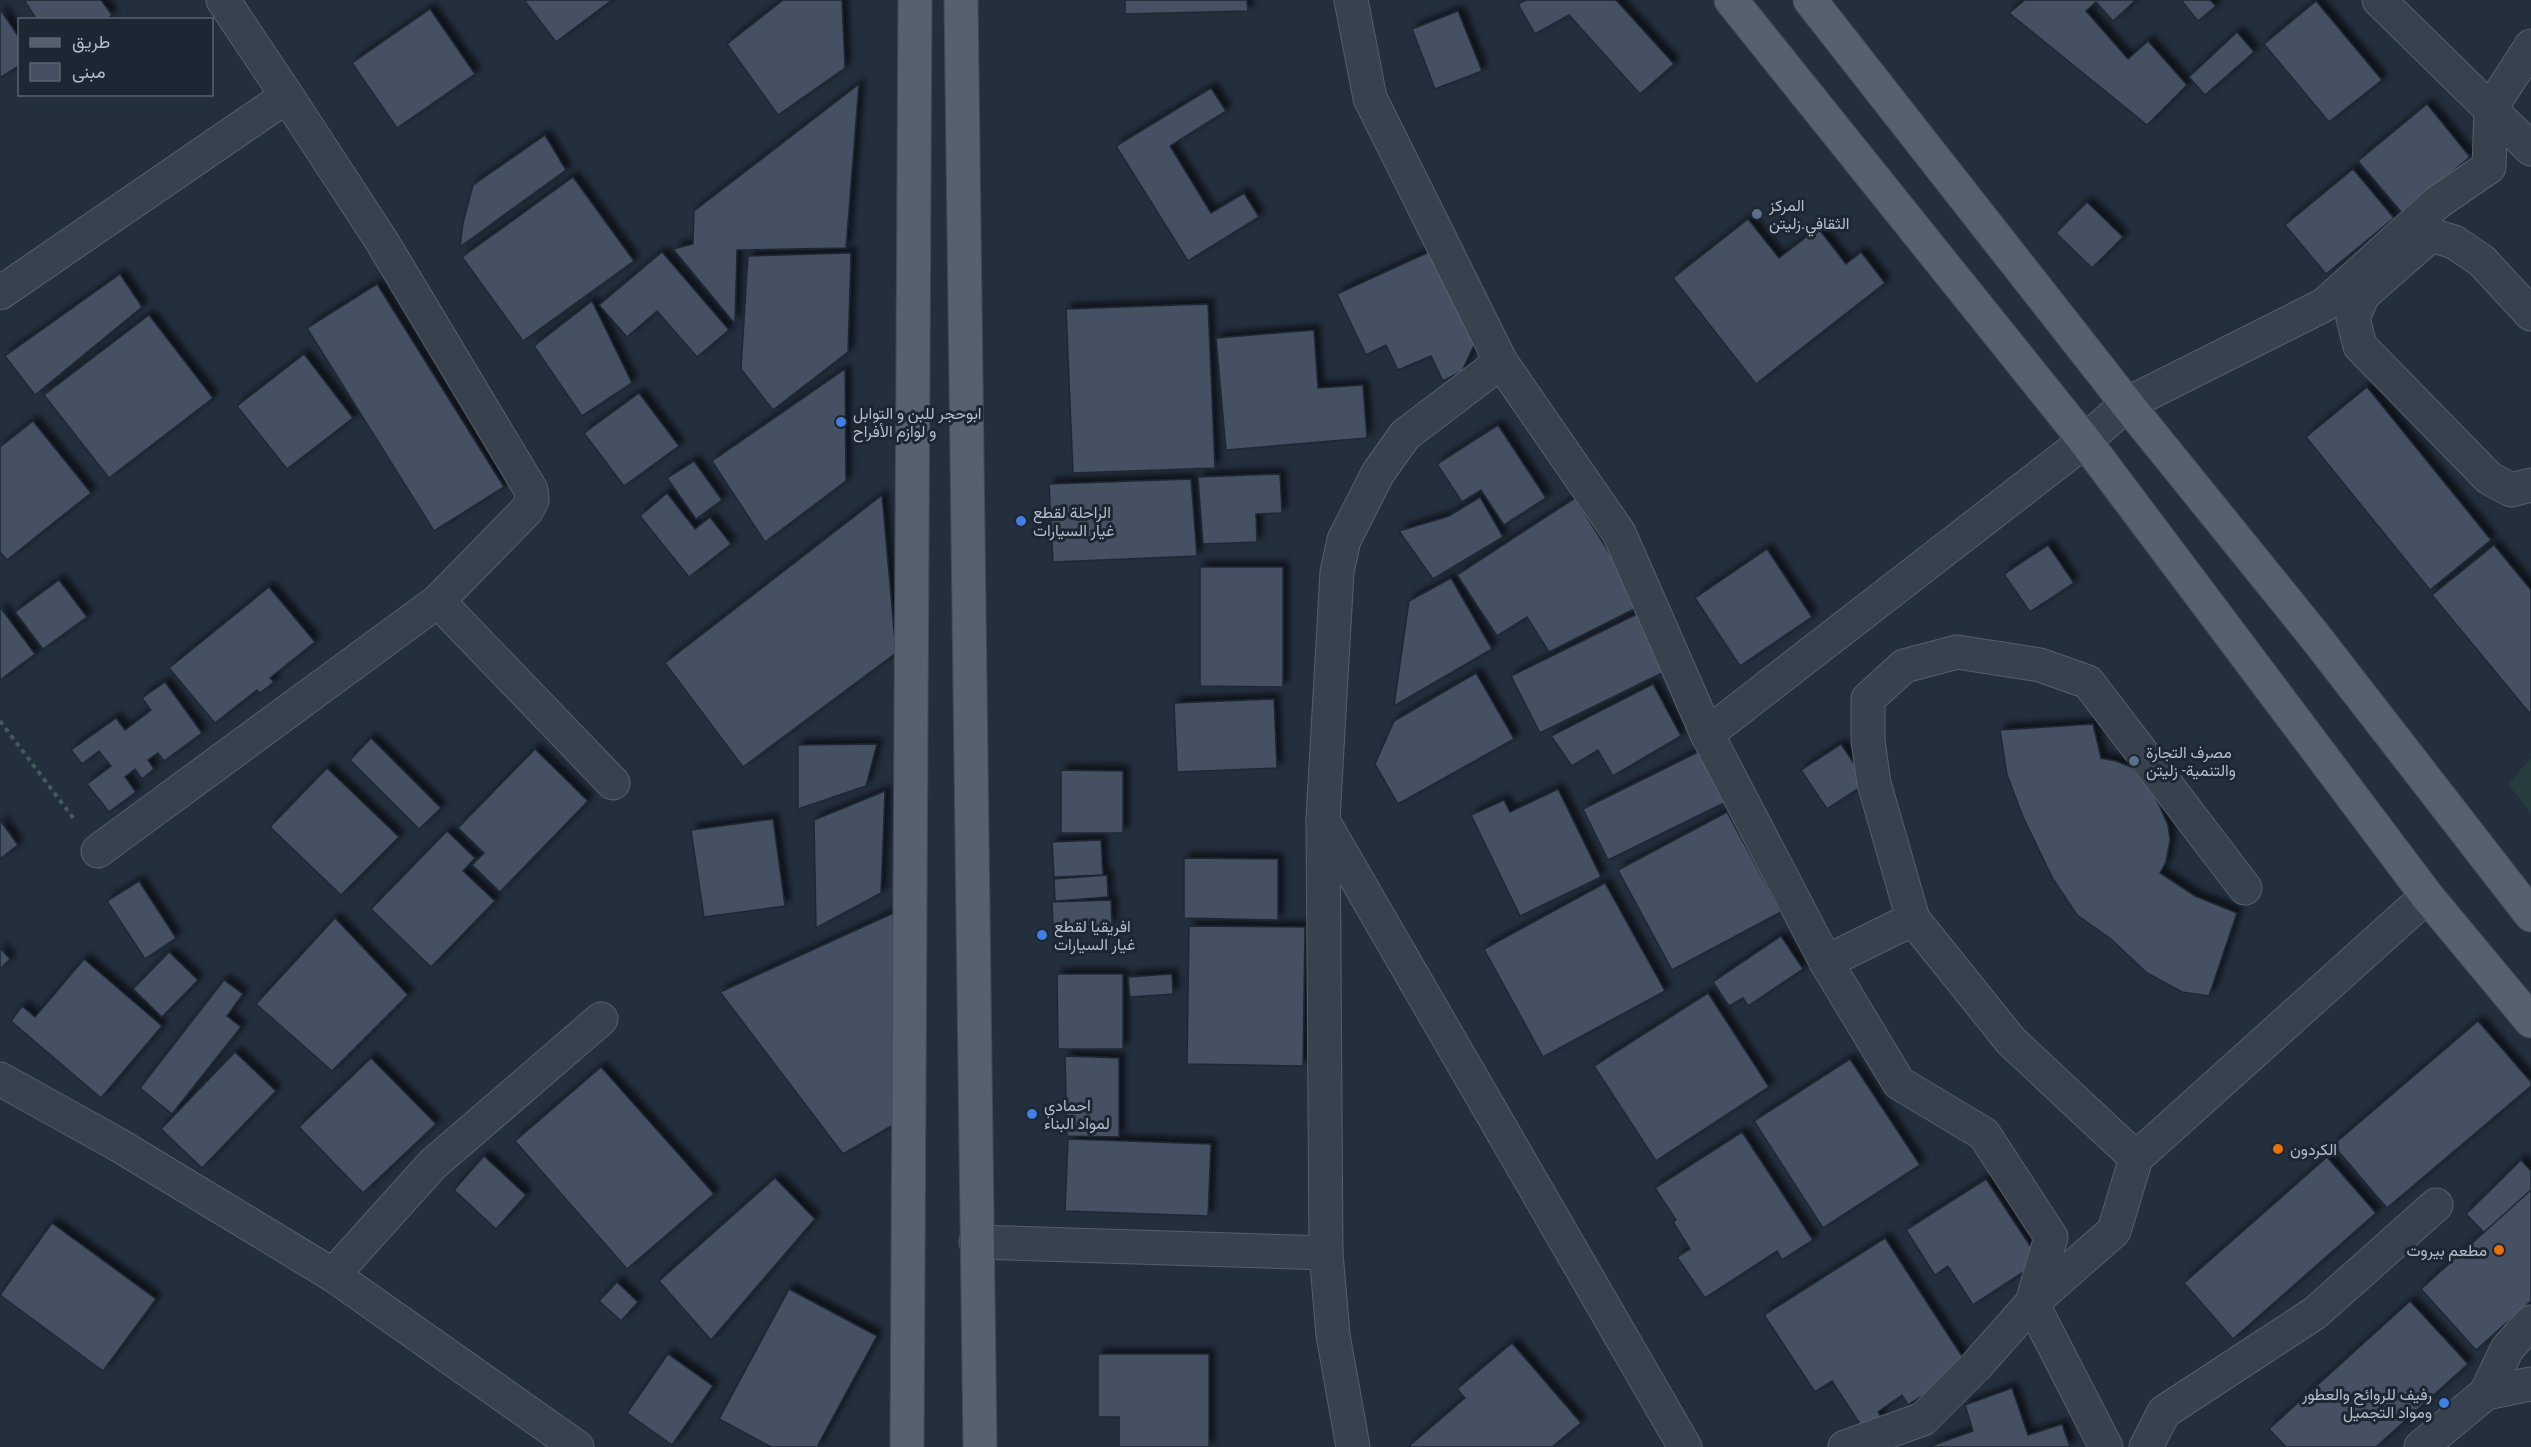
<svg xmlns="http://www.w3.org/2000/svg" width="2531" height="1447" font-family="'Roboto Condensed',Vazirmatn,sans-serif">
	<style>
		.green { fill: #263c3f }
		.building { fill: #455162; stroke: #1f2835; stroke-width: 1.5; filter: url(#shadow) }
		.lines { fill: none; stroke-linecap: round; stroke-linejoin: round }
		.minor-casing { stroke: #565f6c; stroke-width: 35 }
		.major-casing { stroke: #414a57; stroke-width: 35 }
		.path { stroke: #44595c; stroke-width: 4; stroke-dasharray: 4.5 4.5; stroke-linecap: butt }
		.minor { stroke: #38414e; stroke-width: 33 }
		.major { stroke: #56606e; stroke-width: 33 }
		.service-dot { fill: #5c6f8a; stroke: #1d2633; stroke-width: 2 }
		.shop-dot { fill: #3f7fe0; stroke: #1d2633; stroke-width: 2 }
		.food-dot { fill: #e8710a; stroke: #1d2633; stroke-width: 2 }
		.labels { text-anchor: middle; stroke-width: 6; stroke-linejoin: round; paint-order: stroke }
		.poi-label { font-size: 16px; fill: #b4bcc9; stroke: #1d2633; text-anchor: start }
	</style>
	<defs>
		<filter id="shadow"><feDropShadow dx="5.5" dy="-5.5" stdDeviation="3" flood-color="#0009"/></filter>
	</defs>
	<rect width="100%" height="100%" fill="#242f3e"/>
	<polygon class="green" points="2531,758 2531,813 2508,784"/>
	<g class="building">
		<polygon points="24,0 101,0 112,15 106,20 37,20"/>
		<polygon points="524,0 612,0 556,42"/>
		<polygon points="783,0 842,0 845,68 778,115 727,44"/>
		<polygon points="1125,0 1247,0 1248,11 1125,14"/>
		<polygon points="1526,0 1616,0 1674,64 1640,94 1569,15 1535,34 1518,4"/>
		<polygon points="2025,0 2136,0 2113,21 2096,2 2086,11 2128,59 2148,41 2187,85 2147,125 2009,13"/>
		<polygon points="2181,0 2210,0 2216,6 2198,21"/>
		<polygon points="2316,1 2382,80 2329,122 2264,44"/>
		<polygon points="0,9 20,39 20,65 0,78"/>
		<polygon points="430,9 475,74 397,128 352,63"/>
		<polygon points="1458,11 1482,71 1435,89 1412,29"/>
		<polygon points="2237,32 2254,52 2205,95 2189,77"/>
		<polygon points="859,84 846,248 737,250 735,324 673,249 693,244 694,211"/>
		<polygon points="1211,88 1226,111 1170,146 1211,213 1244,193 1259,217 1188,261 1116,146"/>
		<polygon points="2427,104 2470,157 2402,213 2358,161"/>
		<polygon points="545,135 566,170 460,247 463,223 473,185"/>
		<polygon points="2353,169 2394,218 2326,274 2285,225"/>
		<polygon points="573,177 634,261 523,341 462,257"/>
		<polygon points="2087,202 2123,237 2092,268 2056,233"/>
		<polygon points="1748,219 1779,258 1818,228 1846,264 1861,252 1885,283 1756,384 1673,278"/>
		<polygon points="1431,251 1476,341 1462,371 1443,381 1431,356 1398,370 1386,345 1366,355 1337,294"/>
		<polygon points="662,252 729,330 697,357 657,311 627,337 599,305"/>
		<polygon points="851,253 848,352 773,410 741,369 748,256"/>
		<polygon points="120,274 142,307 35,395 5,356"/>
		<polygon points="377,284 504,487 434,531 307,328"/>
		<polygon points="592,301 632,383 582,416 534,346"/>
		<polygon points="1208,304 1215,468 1073,473 1066,309"/>
		<polygon points="149,315 213,398 109,478 44,395"/>
		<polygon points="1314,330 1318,388 1363,385 1367,438 1226,450 1216,338"/>
		<polygon points="304,354 353,418 287,469 237,406"/>
		<polygon points="845,369 846,481 765,542 712,461"/>
		<polygon points="2367,387 2491,540 2430,590 2306,437"/>
		<polygon points="639,393 679,446 624,486 584,433"/>
		<polygon points="33,421 91,493 7,560 0,552 0,447"/>
		<polygon points="1498,425 1546,498 1504,525 1481,490 1462,502 1437,464"/>
		<polygon points="694,461 722,500 696,519 667,478"/>
		<polygon points="1280,474 1282,513 1256,514 1257,542 1203,544 1198,477"/>
		<polygon points="1191,479 1197,556 1053,562 1049,484"/>
		<polygon points="667,493 695,529 710,517 731,544 689,577 640,516"/>
		<polygon points="882,495 896,653 743,767 665,663"/>
		<polygon points="1480,497 1503,537 1433,579 1399,531 1449,516"/>
		<polygon points="1575,498 1642,605 1549,652 1527,617 1497,636 1457,575"/>
		<polygon points="2048,545 2074,583 2030,612 2004,574"/>
		<polygon points="2494,545 2531,590 2531,715 2432,595"/>
		<polygon points="1767,549 1812,617 1740,666 1695,598"/>
		<polygon points="1200,567 1283,567 1283,687 1200,686"/>
		<polygon points="1451,578 1492,649 1394,706 1409,601"/>
		<polygon points="59,580 87,617 43,649 15,612"/>
		<polygon points="269,587 315,642 270,678 274,682 260,693 257,690 215,723 169,668"/>
		<polygon points="0,607 35,654 0,680"/>
		<polygon points="1641,612 1670,669 1540,733 1511,676"/>
		<polygon points="1476,673 1514,739 1398,804 1375,764 1394,721"/>
		<polygon points="165,682 202,733 164,761 158,753 148,760 154,769 142,779 135,769 125,777 136,792 109,812 87,784 111,766 99,751 82,764 71,750 116,718 125,730 151,710 142,698"/>
		<polygon points="1653,684 1681,736 1613,776 1598,750 1572,766 1551,736"/>
		<polygon points="1274,699 1277,768 1177,772 1174,703"/>
		<polygon points="2093,724 2101,758 2116,761 2131,767 2151,790 2160,807 2168,825 2170,840 2166,862 2160,873 2195,896 2237,913 2209,996 2182,992 2147,973 2111,939 2077,915 2053,879 2023,817 2007,775 2000,730"/>
		<polygon points="371,738 441,808 419,829 350,760"/>
		<polygon points="877,744 866,786 798,809 798,745"/>
		<polygon points="1841,744 1867,783 1827,809 1801,770"/>
		<polygon points="535,749 588,801 500,892 472,865 484,853 458,828"/>
		<polygon points="1700,751 1726,802 1608,860 1583,809"/>
		<polygon points="327,768 399,837 341,895 270,827"/>
		<polygon points="1061,770 1123,771 1123,833 1061,833"/>
		<polygon points="1558,789 1601,877 1520,916 1471,815 1504,800 1510,812"/>
		<polygon points="885,791 881,893 816,928 814,820"/>
		<polygon points="1727,812 1781,912 1672,970 1618,870"/>
		<polygon points="773,819 785,906 704,917 691,830"/>
		<polygon points="0,820 18,845 0,859"/>
		<polygon points="447,831 475,858 463,871 495,901 431,967 371,909"/>
		<polygon points="1101,840 1103,875 1054,877 1052,842"/>
		<polygon points="1184,858 1278,859 1278,920 1184,918"/>
		<polygon points="1107,875 1108,897 1055,901 1054,879"/>
		<polygon points="139,881 176,938 145,959 107,901"/>
		<polygon points="1605,883 1665,991 1543,1057 1484,949"/>
		<polygon points="1111,900 1112,925 1053,928 1052,902"/>
		<polygon points="900,910 900,1121 843,1154 720,992"/>
		<polygon points="335,918 408,995 332,1071 256,1004"/>
		<polygon points="1189,926 1305,927 1303,1066 1187,1064"/>
		<polygon points="1781,936 1803,969 1748,1006 1743,998 1729,1006 1713,982"/>
		<polygon points="0,948 10,959 0,969"/>
		<polygon points="169,952 198,980 162,1017 133,989"/>
		<polygon points="84,959 162,1026 101,1098 11,1021 22,1006 35,1017"/>
		<polygon points="1057,974 1123,974 1123,1049 1058,1049"/>
		<polygon points="1172,974 1173,994 1130,997 1128,977"/>
		<polygon points="224,980 243,994 227,1016 241,1027 172,1114 140,1088"/>
		<polygon points="1708,993 1769,1087 1656,1161 1594,1066"/>
		<polygon points="2478,1021 2531,1082 2531,1086 2387,1208 2333,1145"/>
		<polygon points="235,1052 276,1091 202,1168 161,1129"/>
		<polygon points="1065,1056 1119,1058 1119,1137 1067,1136"/>
		<polygon points="371,1058 436,1124 363,1193 299,1127"/>
		<polygon points="1850,1059 1920,1165 1823,1228 1754,1121"/>
		<polygon points="601,1067 714,1194 627,1269 515,1141"/>
		<polygon points="1742,1132 1813,1240 1782,1260 1777,1251 1705,1298 1677,1257 1690,1249 1673,1222 1676,1220 1655,1188"/>
		<polygon points="1068,1139 1211,1144 1208,1216 1065,1211"/>
		<polygon points="484,1156 526,1195 496,1229 454,1190"/>
		<polygon points="2327,1157 2376,1213 2233,1339 2184,1283"/>
		<polygon points="2521,1160 2531,1171 2531,1260 2521,1270 2466,1214"/>
		<polygon points="775,1178 815,1219 711,1340 659,1281"/>
		<polygon points="1986,1179 2040,1261 1973,1305 1948,1266 1935,1275 1906,1230"/>
		<polygon points="2531,1190 2531,1301 2476,1350 2421,1289"/>
		<polygon points="52,1223 156,1299 103,1371 0,1295"/>
		<polygon points="1885,1238 1969,1367 1908,1405 1902,1395 1878,1412 1882,1418 1864,1430 1832,1381 1815,1392 1764,1315"/>
		<polygon points="617,1282 638,1302 621,1321 599,1301"/>
		<polygon points="789,1289 877,1336 818,1445 821,1447 771,1447 719,1419"/>
		<polygon points="2410,1301 2468,1364 2376,1447 2286,1447 2269,1429"/>
		<polygon points="1512,1343 1581,1423 1552,1447 1408,1447 1465,1398 1457,1389"/>
		<polygon points="668,1354 713,1386 672,1445 627,1413"/>
		<polygon points="1098,1354 1209,1354 1209,1447 1119,1447 1119,1417 1098,1417"/>
		<polygon points="2012,1388 2028,1435 2062,1424 2070,1447 1928,1447 1973,1431 1965,1405"/>
	</g>
	<g class="lines">
		<g class="minor-casing">
			<g id="minor">
				<polyline points="1351,0 1370,98 1501,362 1619,533 1707,734 1826,962 1899,1083 1984,1134 2051,1237 2032,1303 2106,1447"/>
				<polyline points="2379,0 2531,149"/>
				<polyline points="0,293 287,96 223,0"/>
				<polyline points="2531,314 2482,261 2454,242 2431,235 2363,295 2353,318 2360,346 2489,478 2511,490 2531,485"/>
				<polyline points="438,601 613,783"/>
				<polyline points="1707,734 2085,441 2127,404 2324,305 2438,202 2489,167 2491,108 2531,46"/>
				<polyline points="1323,821 1685,1447"/>
				<polyline points="98,851 438,601 527,510 532,500 531,490 381,240 287,96"/>
				<polyline points="1826,962 1913,919"/>
				<polyline points="0,1079 117,1144 333,1275 577,1447"/>
				<polyline points="2136,1158 2011,1041 1913,919 1874,783 1868,741 1868,699 1904,666 1957,652 2040,665 2088,682 2245,888"/>
				<polyline points="976,1242 1326,1253"/>
				<polyline points="333,1275 433,1164 601,1019"/>
				<polyline points="2486,1393 2531,1384"/>
				<polyline points="1353,1447 1333,1335 1326,1253 1323,819 1337,572 1344,540 1378,473 1405,435 1501,362"/>
				<polyline points="1845,1447 1923,1419 1976,1366 2032,1303 2114,1231 2136,1158 2427,896"/>
				<polyline points="2146,1447 2164,1412 2315,1313 2436,1205"/>
				<polyline points="2421,1447 2486,1393 2507,1349 2531,1322"/>
			</g>
		</g>
		<g class="major-casing">
			<g id="major">
				<polyline points="961,0 980,1447"/>
				<polyline points="1731,0 2085,441 2427,896 2531,1021"/>
				<polyline points="1810,0 2127,404 2313,634 2531,915"/>
				<polyline points="907,1447 915,0"/>
			</g>
		</g>
		<polyline class="path" points="0,721 74,819"/>
		<use href="#minor" class="minor"/>
		<use href="#major" class="major"/>
	</g>
	<g class="service-dot">
		<circle cx="1757" cy="214" r="6"/>
		<circle cx="2134" cy="761" r="6"/>
	</g>
	<g class="shop-dot">
		<circle cx="841" cy="422" r="6"/>
		<circle cx="1021" cy="521" r="6"/>
		<circle cx="1042" cy="935" r="6"/>
		<circle cx="1032" cy="1114" r="6"/>
		<circle cx="2444" cy="1403" r="6"/>
	</g>
	<g class="food-dot">
		<circle cx="2278" cy="1149" r="6"/>
		<circle cx="2499" cy="1250" r="6"/>
	</g>
	<g class="labels">
		<g class="poi-label">
			<text x="1769" y="211">المركز<tspan x="1769" dy="18">الثقافي.زليتن</tspan></text>
			<text x="853" y="419">ابوحجر للبن و التوابل<tspan x="853" dy="18">و لوازم الأفراح</tspan></text>
			<text x="1033" y="518">الراحلة لقطع<tspan x="1033" dy="18">غيار السيارات</tspan></text>
			<text x="2146" y="758">مصرف التجارة<tspan x="2146" dy="18">والتنمية- زليتن</tspan></text>
			<text x="1054" y="932">افريقيا لقطع<tspan x="1054" dy="18">غيار السيارات</tspan></text>
			<text x="1044" y="1111">احمادي<tspan x="1044" dy="18">لمواد البناء</tspan></text>
			<text x="2290" y="1155">الكردون</text>
			<text x="2487" y="1256" text-anchor="end">مطعم بيروت</text>
			<text x="2432" y="1400" text-anchor="end">رفيف للروائح والعطور<tspan x="2432" dy="18">ومواد التجميل</tspan></text>
		</g>
	</g>
	<rect x="18" y="18" width="195" height="78" fill="#1d2633" stroke="#59626f" stroke-width="1.5"/>
	<rect x="30" y="38" width="30" height="9" fill="#56606e" stroke="#59626f" stroke-width="1.5"/>
	<text x="72" y="48" font-size="18" fill="#b4bcc9">طريق</text>
	<rect x="30" y="63" width="30" height="18" fill="#455162" stroke="#59626f" stroke-width="1.5"/>
	<text x="72" y="78" font-size="18" fill="#b4bcc9">مبنى</text>
</svg>
